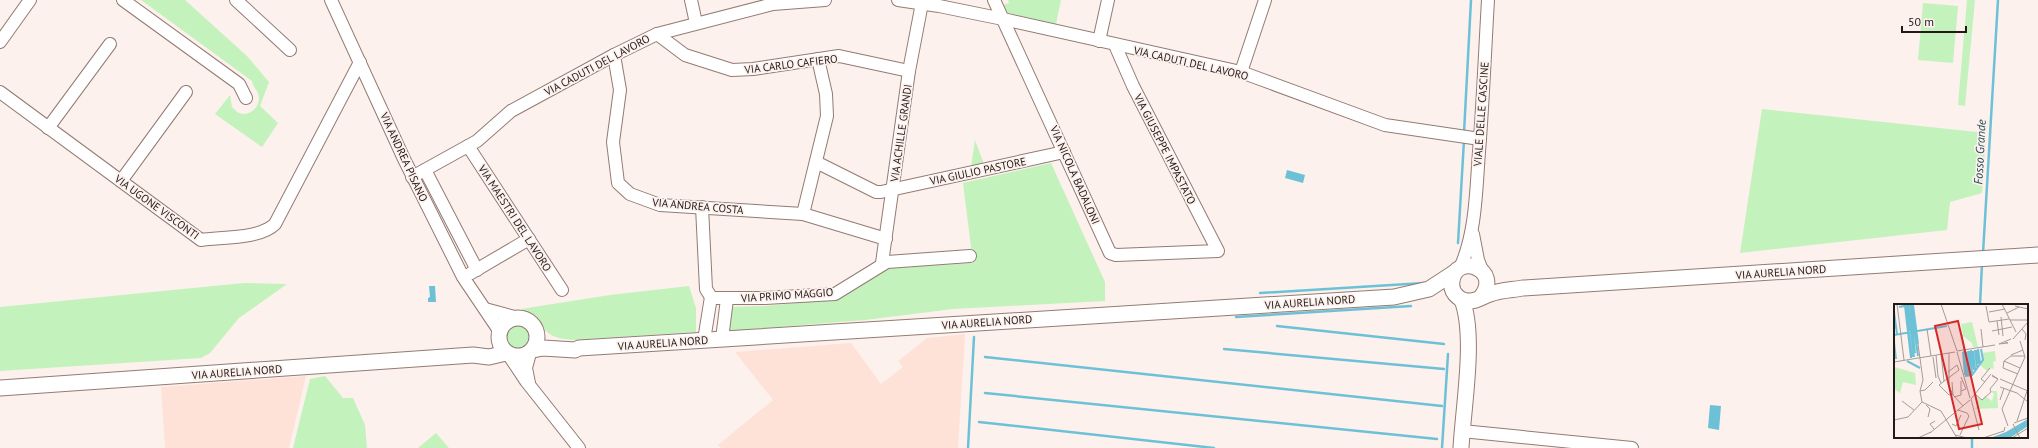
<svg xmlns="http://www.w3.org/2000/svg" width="2038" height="448" font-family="'PT Sans',sans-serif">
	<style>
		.built { fill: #fee2d8 }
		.green { fill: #c3f2bd }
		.water { fill: #6dc1d6 }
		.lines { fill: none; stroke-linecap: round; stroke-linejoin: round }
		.stream { stroke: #6dc1d6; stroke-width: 2.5 }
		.minor-casing { stroke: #937b73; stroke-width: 14 }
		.major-casing { stroke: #937b73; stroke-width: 17 }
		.minor { stroke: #fff; stroke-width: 12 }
		.major { stroke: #fff; stroke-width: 15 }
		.labels { text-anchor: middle; stroke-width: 3.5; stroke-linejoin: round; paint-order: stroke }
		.street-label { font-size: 11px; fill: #231a17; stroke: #fcf1ed }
		.water-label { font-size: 12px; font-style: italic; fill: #244b54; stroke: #fcf1ed }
		.inset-river { fill: none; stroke: #6dc1d6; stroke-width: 2 }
		.inset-road { fill: none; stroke: #a59b97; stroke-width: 1 }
		.view { fill: #d62828; fill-opacity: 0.15; stroke: #d62828; stroke-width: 2 }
		.inset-edge { fill: none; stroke: #231a17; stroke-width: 2 }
	</style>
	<rect width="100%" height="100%" fill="#fcf1ed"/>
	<g class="built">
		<polygon points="965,334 958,448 721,448 718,445 773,400 735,352 851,343 881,384 903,367 898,361 927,338"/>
		<polygon points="306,376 289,448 165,448 161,387"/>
	</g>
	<g class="green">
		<path d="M141,0H185L247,56L269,82L260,106L278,123L262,147L215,114L230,95L232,107C234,109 237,112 239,113C249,117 259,108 259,98C259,91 253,88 252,81Z"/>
		<polygon points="1008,0 1061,0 1056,24 1008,13 1003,5 1009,3"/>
		<polygon points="1967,0 1975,0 1965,106 1958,105"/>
		<polygon points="1923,3 1958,6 1953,63 1918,60"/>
		<polygon points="1762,109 1986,133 1982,193 1950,202 1947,230 1740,253"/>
		<polygon points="975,140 984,164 971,167"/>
		<polygon points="1051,163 1105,282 1105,301 953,309 865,320 728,331 728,307 765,306 838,299 886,268 973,263 963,183"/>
		<polygon points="244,283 287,284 239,318 210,353 201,358 0,371 0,307"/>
		<path d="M689,286L696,308V332L572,340C567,339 561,339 556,337C541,332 536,314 521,309L610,295Z"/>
		<circle cx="518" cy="337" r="11"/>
		<polygon points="325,376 343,398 353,398 365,425 367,448 293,448 310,379"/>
		<polygon points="436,433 449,448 418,448"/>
	</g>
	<g class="water">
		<polygon points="1287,170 1305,175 1303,183 1285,178"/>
		<polygon points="429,286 435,286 436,302 428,302 428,298 430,297"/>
		<polygon points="1710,405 1721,406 1719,430 1708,428"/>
	</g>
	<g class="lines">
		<g class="stream">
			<polyline points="1464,133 1471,0"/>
			<polyline points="1458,243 1464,140"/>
			<polyline points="1983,253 1998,0"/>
			<polyline points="1260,293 1424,283"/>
			<polyline points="1980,305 1982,264"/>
			<polyline points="1236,317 1411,306"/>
			<polyline points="1277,326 1444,344"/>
			<polyline points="1224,349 1444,369"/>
			<polyline points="985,357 1442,406"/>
			<polyline points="985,393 1437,439"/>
			<polyline points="979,422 1214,448"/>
			<polyline points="968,448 974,337"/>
			<polyline points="1442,448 1448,354"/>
			<polyline points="1972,448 1972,437"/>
		</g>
		<g class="minor-casing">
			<g id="minor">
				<polyline points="123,0 239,84 246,98"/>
				<polyline points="236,0 290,50"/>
				<polyline points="331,0 404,159 463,277 500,332"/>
				<polyline points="691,0 696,23"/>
				<polyline points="898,0 939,6 1003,19 1241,72 1385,125 1480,139"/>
				<polyline points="994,0 1110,253 1116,255 1218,251 1133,86 1115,45"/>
				<polyline points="657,34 685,55 732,70 753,69 839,56 909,71"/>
				<polyline points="1099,41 1108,0"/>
				<polyline points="0,42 30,0"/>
				<polyline points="614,55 620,90 613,142 618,183 630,194 660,205 803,214 886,239"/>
				<polyline points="1241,72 1265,0"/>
				<path d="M0,92L201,240C222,237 260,239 275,224L360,62"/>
				<polyline points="48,128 110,44"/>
				<polyline points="468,146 562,290"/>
				<polyline points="816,162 876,192 881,192 1064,152"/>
				<polyline points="425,170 477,270"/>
				<polyline points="412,177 477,141 511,111 614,55 657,34 773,4 825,0"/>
				<polyline points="121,181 186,92"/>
				<polyline points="702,207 706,289 711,297 715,298 765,298 835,294 887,262 970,256"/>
				<polyline points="803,214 827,116 826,94 818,59"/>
				<polyline points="1473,234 1478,260 1483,273"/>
				<polyline points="882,263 909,71 922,3"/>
				<path d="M1460,268C1476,233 1476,191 1479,152C1483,101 1485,51 1488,0"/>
				<polyline points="471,273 529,239"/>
				<polyline points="485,309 518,318"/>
				<polyline points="722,339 727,299"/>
				<polyline points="704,340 711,297"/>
				<polyline points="508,354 526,381 579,448"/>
				<polyline points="529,383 526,368 530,353"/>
				<polyline points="1462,431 1632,448"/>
			</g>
		</g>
		<g class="major-casing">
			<g id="major">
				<path d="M1481,297C1503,269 1456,252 1452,281C1451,287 1453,293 1458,297C1461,300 1466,301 1470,301C1477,301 1483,296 1490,294C1501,290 1512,290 1523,288L2038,255"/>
				<circle cx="518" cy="337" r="19"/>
				<polyline points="533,350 543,348 575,350 579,348 1394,297 1429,289 1455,272"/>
				<polyline points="0,388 473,355 489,357 506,353"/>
				<path d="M1461,448C1463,408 1476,336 1462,300"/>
			</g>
		</g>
		<use href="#minor" class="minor"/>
		<use href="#major" class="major"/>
	</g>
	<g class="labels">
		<g class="street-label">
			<text transform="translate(1191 63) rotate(13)" y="4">VIA CADUTI DEL LAVORO</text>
			<text transform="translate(791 64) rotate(-7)" y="4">VIA CARLO CAFIERO</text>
			<text transform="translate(597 65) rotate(-28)" y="4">VIA CADUTI DEL LAVORO</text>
			<text transform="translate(1481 114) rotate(-86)" y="4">VIALE DELLE CASCINE</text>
			<text transform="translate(901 133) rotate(-82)" y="4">VIA ACHILLE GRANDI</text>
			<text transform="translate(1165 149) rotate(63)" y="4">VIA GIUSEPPE IMPASTATO</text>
			<text transform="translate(404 157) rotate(65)" y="4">VIA ANDREA PISANO</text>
			<text transform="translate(978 171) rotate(-12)" y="4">VIA GIULIO PASTORE</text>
			<text transform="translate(1075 175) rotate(66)" y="4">VIA NICOLA BADALONI</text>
			<text transform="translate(698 206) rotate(5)" y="4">VIA ANDREA COSTA</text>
			<text transform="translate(157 207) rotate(36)" y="4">VIA UGONE VISCONTI</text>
			<text transform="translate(515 218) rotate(57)" y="4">VIA MAESTRI DEL LAVORO</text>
			<text transform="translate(1781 272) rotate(-4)" y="4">VIA AURELIA NORD</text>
			<text transform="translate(787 295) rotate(-4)" y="4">VIA PRIMO MAGGIO</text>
			<text transform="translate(1310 302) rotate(-4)" y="4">VIA AURELIA NORD</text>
			<text transform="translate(987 322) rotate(-4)" y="4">VIA AURELIA NORD</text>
			<text transform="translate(663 343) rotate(-4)" y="4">VIA AURELIA NORD</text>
			<text transform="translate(237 372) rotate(-4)" y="4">VIA AURELIA NORD</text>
		</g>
		<g class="water-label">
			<text transform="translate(1980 152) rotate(-87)" y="4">Fosso Grande</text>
		</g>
	</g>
	<g transform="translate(1894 304)">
		<rect width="134" height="134" fill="#fcf1ed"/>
		<path d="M78,18L84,43H79L78,39L69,32L67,20ZM101,47L102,57L99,58L100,65L96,64L93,67L86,61L89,56L88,49ZM0,63L21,69L22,81L9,78L6,89L0,85ZM97,87H103L104,104L80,105L85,101L82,98L84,93L88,96L91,92L98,97L100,90Z" fill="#c3f2bd"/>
		<path d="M134,115V122L116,134H96L112,128Z" fill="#6dc1d6"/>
		<path class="inset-river" d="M16,1L21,49M17,1L24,52M19,1L24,40M11,2L17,54M12,2L15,27M14,2L20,53M5,3L20,0M0,8L3,30M15,29L18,53M0,31L53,22M0,38L2,55M84,45L86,59M77,46L80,66M81,46L83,63M83,46L84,60M70,47L73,71M74,47L77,70M76,47L78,69M79,47L81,65M69,48L71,71M72,48L75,71M13,57L26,64M71,72L78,71L89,56L87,45"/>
		<path class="inset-road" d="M3,0L10,56M47,0L63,47M108,0L116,16M92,2L95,18L115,15M121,2L134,5M95,8L111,5M113,9L125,3M107,13L109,32M116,16H134M116,16L122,28M103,17L105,31M33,25L37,52M87,25L89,43M128,25L132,30L131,36M98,27L118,23M68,31L70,46M119,35L134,18M111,38L114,39L105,40L117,35M63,47L101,41M63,48L76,94M55,49V82L59,91L69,102M47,50L50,77M42,51L44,72L47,79M117,51L129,46M39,53L42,74M110,57L109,64L124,70M110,57L117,52H131M110,57L126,64M0,58L61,48M54,68L63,61L65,66L45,81L55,91L58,90M98,72L104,75L98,71M67,73L72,85L67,87M106,75L134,87M58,78L59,91M91,78L87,75L96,64M106,83L123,89L134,98M26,87L31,86L39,78M81,90L88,96L97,88L96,85L104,75M60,93L67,91V77M77,95L97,70M77,95L85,126M106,96L110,84M8,97L20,106M28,98L47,107L63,134M32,101L36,105L34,113M64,106L73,109L75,112L66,131M0,116L14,113L28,98L26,87L29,76L24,40M123,117L134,84M120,119L134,114M58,120L62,122L67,111M119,120L126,134M114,122L108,105L131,53L126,37M40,125L36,120L41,117M36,129L76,96M61,131L73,134M24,134L37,128M89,134L110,127L111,123M118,134L134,124"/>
		<path class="view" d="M64,17L88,120L65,125L41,22Z"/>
		<rect width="134" height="134" class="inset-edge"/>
	</g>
	<path d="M1902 26v6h64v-6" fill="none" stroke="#231a17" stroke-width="2"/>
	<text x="1908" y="26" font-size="12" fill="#231a17" stroke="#fcf1ed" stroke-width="3" paint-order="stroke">50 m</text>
</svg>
